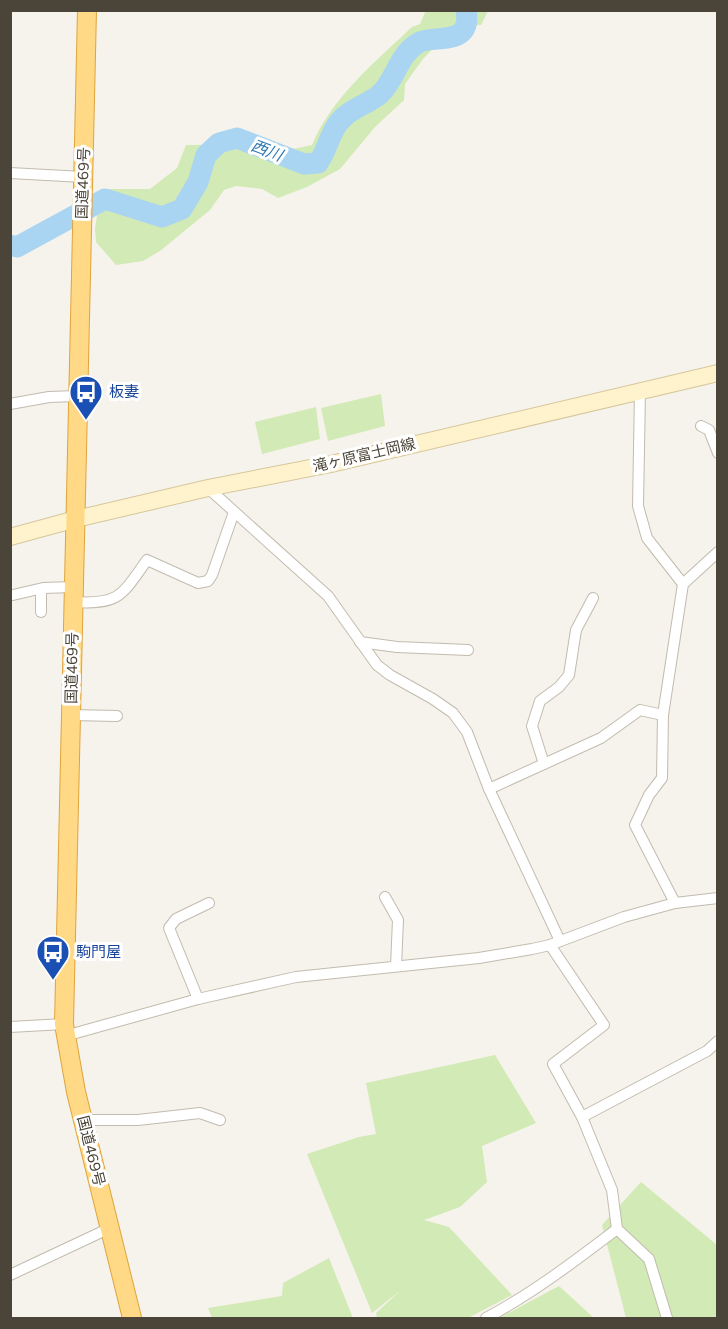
<svg xmlns="http://www.w3.org/2000/svg" width="728" height="1329" font-family="Commissioner,'Noto Sans JP',sans-serif">
	<style>
		.green { fill: #d2eab5 }
		.lines { fill: none; stroke-linecap: round; stroke-linejoin: round }
		.river { stroke: #a9d4f2; stroke-width: 21 }
		.minor-casing { stroke: #c2bbae; stroke-width: 12 }
		.secondary-casing { stroke: #d6c79b; stroke-width: 18 }
		.trunk-casing { stroke: #e0a43c; stroke-width: 20 }
		.minor { stroke: #fff; stroke-width: 10 }
		.secondary { stroke: #fff3cd; stroke-width: 16 }
		.trunk { stroke: #ffd985; stroke-width: 18 }
		.labels { text-anchor: middle; stroke-width: 6; stroke-linejoin: round; paint-order: stroke }
		.street-label { font-size: 15px; fill: #4b4439; stroke: #fff }
		.transit-label { font-size: 15px; fill: #164399; stroke: #fff; text-anchor: start }
		.water-label { font-size: 16px; font-style: italic; fill: #2e7ab2; stroke: #fff }
	</style>
	<rect width="100%" height="100%" fill="#f6f3ec"/>
	<g class="green">
		<path d="M426,10L488,11L481,25L454,27L423,59L405,84L404,100L375,127L340,169L307,187L278,198L262,189L236,186L224,190L210,210L160,251L143,261L116,265L96,242L95,229L101,189H150L177,168L186,145L277,144L293,149L312,145C332,97 375,62 412,27L420,24Z"/>
		<polygon points="381,394 385,426 328,441 321,408"/>
		<polygon points="316,407 320,439 262,454 255,422"/>
		<polygon points="495,1055 536,1123 482,1146 487,1182 460,1207 424,1220 449,1227 512,1295 468,1318 377,1318 376,1313 401,1290 372,1313 307,1154 359,1137 376,1134 366,1083"/>
		<polygon points="641,1182 717,1245 717,1318 626,1318 602,1225"/>
		<polygon points="329,1258 353,1318 212,1318 208,1308 282,1296 283,1283"/>
		<polygon points="559,1286 594,1318 499,1318"/>
	</g>
	<g class="lines">
		<path class="river" d="M10,245L17,247L105,199L162,217L182,209L198,182L206,155L219,143L237,138L304,164L318,163C329,148 330,128 345,116C355,107 370,103 380,94C396,79 398,55 418,43C433,34 473,48 466,10"/>
		<g class="minor-casing">
			<g id="minor">
				<polyline points="10,173 83,177"/>
				<polyline points="640,391 638,506 647,538 683,584"/>
				<polyline points="10,404 49,397 77,396"/>
				<polyline points="701,426 709,430 718,453"/>
				<polyline points="208,488 328,596 377,665 390,675 433,699 453,713 467,732 489,789 560,941"/>
				<polyline points="41,589 41,612"/>
				<polyline points="13,595 43,588 74,587"/>
				<path d="M74,602C120,605 122,595 147,560L198,583L208,581L212,575L234,512"/>
				<polyline points="360,642 397,647 468,650"/>
				<polyline points="71,715 117,716"/>
				<polyline points="544,764 532,726 540,701 559,687 569,675 576,630 593,598"/>
				<polyline points="489,789 601,738 640,710 663,715"/>
				<polyline points="385,897 398,920 396,966"/>
				<polyline points="675,903 635,825 649,795 662,778 663,715 683,584 718,552"/>
				<polyline points="550,945 604,1025 553,1064 582,1117 612,1190 617,1229 649,1259 667,1318"/>
				<polyline points="198,999 169,928 176,919 209,903"/>
				<polyline points="10,1027 64,1024"/>
				<polyline points="65,1036 198,999 296,977 479,958 532,949 550,945 624,917 675,903 718,898"/>
				<polyline points="582,1117 707,1051 718,1041"/>
				<polyline points="83,1120 138,1120 200,1113 220,1120"/>
				<polyline points="10,1275 110,1228"/>
				<path d="M486,1318C533,1293 575,1261 617,1229"/>
			</g>
		</g>
		<g class="secondary-casing">
			<polyline id="secondary" points="10,537 76,519 208,488 331,464 718,373"/>
		</g>
		<g class="trunk-casing">
			<polyline id="trunk" points="87,10 64,1024 76,1092 132,1318"/>
		</g>
		<use href="#minor" class="minor"/>
		<use href="#secondary" class="secondary"/>
		<use href="#trunk" class="trunk"/>
	</g>
	<defs>
		<g id="bus-pin" transform="scale(1.725)"><path d="M0 17L-7.5 6A9.5 9.5 0 1 1 7.5 6Z" fill="#1a4fb4" stroke="#fff"/><path d="M-5-6H5V4H4V6H2V4H-2V6H-4V4H-5ZM-3.5-4V0h7V-4ZM-3.5 1.2v1.5H-2V1.2ZM2 1.2v1.5H3.5V1.2Z" fill="#fff"/></g>
	</defs>
	<g fill-rule="evenodd">
		<use href="#bus-pin" x="86" y="392"/>
		<use href="#bus-pin" x="53" y="952"/>
	</g>
	<g class="labels">
		<g class="street-label">
			<text transform="translate(83 183) rotate(-88)" y="5">国道469号</text>
			<text transform="translate(364 455) rotate(-13)" y="5">滝ヶ原富士岡線</text>
			<text transform="translate(72 668) rotate(-89)" y="5">国道469号</text>
			<text transform="translate(91 1151) rotate(76)" y="5">国道469号</text>
		</g>
		<g class="transit-label">
			<text x="109" y="397">板妻</text>
			<text x="76" y="957">駒門屋</text>
		</g>
		<g class="water-label">
			<text transform="translate(267 150) rotate(21)" y="6">西川</text>
		</g>
	</g>
	<rect width="728" height="1329" fill="none" stroke="#4b4439" stroke-width="24"/>
</svg>
